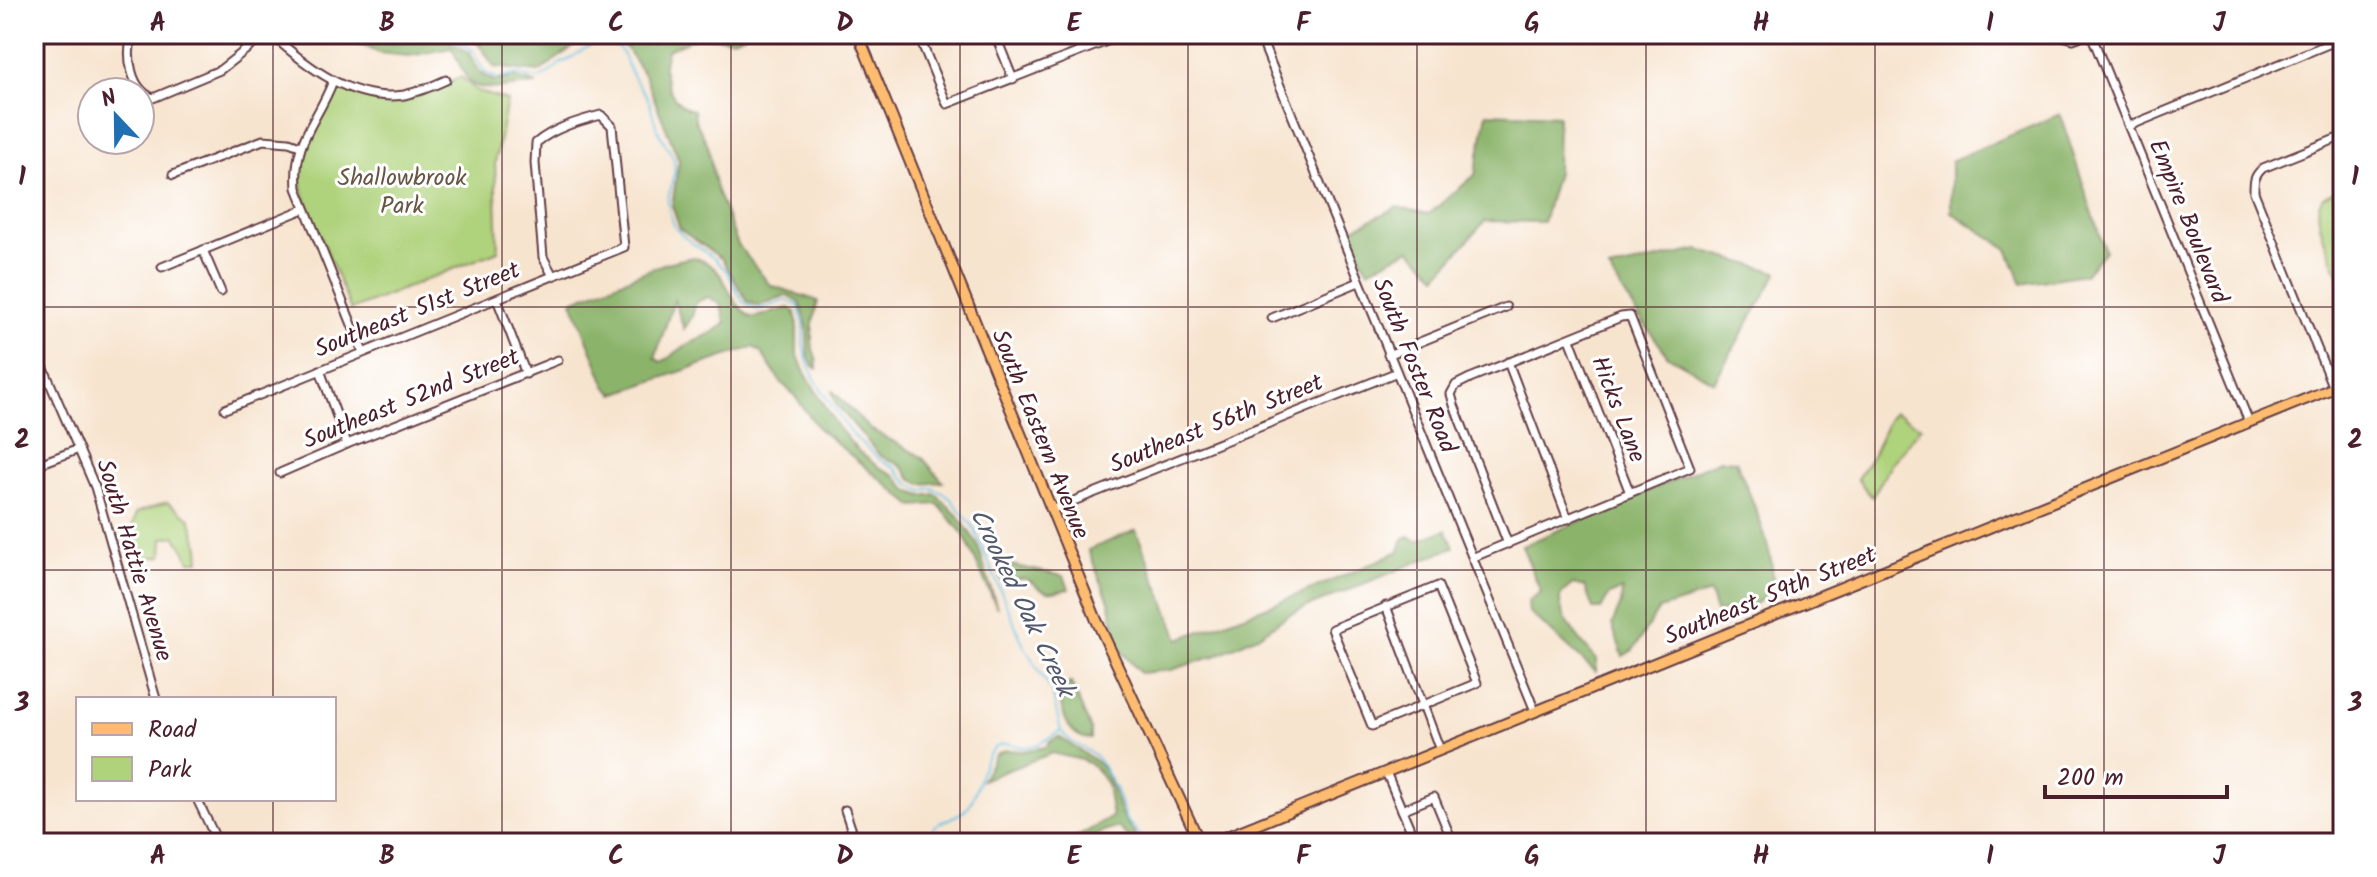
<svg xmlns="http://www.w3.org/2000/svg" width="2377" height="877" font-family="Kalam,sans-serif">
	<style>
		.green { fill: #afd27b; stroke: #7c7853; stroke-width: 2 }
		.forest { fill: #8bb46b; stroke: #6a6a4b; stroke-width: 2; fill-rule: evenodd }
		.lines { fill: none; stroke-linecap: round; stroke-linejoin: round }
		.stream { stroke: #65c1e3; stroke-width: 2 }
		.minor-casing { stroke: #643d44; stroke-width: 11 }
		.major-casing { stroke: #643d44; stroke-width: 13 }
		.minor { stroke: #fff; stroke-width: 7 }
		.major { stroke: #fdbc70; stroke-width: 9 }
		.grid { fill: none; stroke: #4a1f2b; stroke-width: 2; stroke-opacity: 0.55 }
		.labels { text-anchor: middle; stroke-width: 6; stroke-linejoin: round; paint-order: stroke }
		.park-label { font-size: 24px; fill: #685543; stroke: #fff }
		.street-label { font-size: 24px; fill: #4a1f2b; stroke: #fff }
		.water-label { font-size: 26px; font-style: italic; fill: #53586b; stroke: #fff }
		.neatline { fill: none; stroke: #4a1f2b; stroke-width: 3 }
		.grid-label { font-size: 26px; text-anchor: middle; font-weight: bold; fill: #4a1f2b }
	</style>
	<rect width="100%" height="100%" fill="#fff"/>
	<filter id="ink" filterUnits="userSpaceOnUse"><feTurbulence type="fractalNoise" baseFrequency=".0125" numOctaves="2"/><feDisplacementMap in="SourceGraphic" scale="16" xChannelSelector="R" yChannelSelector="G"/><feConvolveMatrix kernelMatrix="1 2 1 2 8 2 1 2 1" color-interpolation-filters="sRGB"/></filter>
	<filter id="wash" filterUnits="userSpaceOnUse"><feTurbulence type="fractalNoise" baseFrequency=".006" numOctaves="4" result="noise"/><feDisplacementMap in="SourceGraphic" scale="32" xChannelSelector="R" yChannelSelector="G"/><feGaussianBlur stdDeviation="1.8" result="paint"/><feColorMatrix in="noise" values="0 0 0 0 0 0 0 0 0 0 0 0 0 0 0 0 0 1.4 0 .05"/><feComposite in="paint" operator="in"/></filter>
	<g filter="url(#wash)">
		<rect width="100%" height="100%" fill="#f7e4cf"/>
		<g class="green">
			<path d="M461,77L477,91L507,101L495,163L498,251L351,310L304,196L300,177L302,157L335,89L339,87C389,109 414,100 461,77Z"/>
			<path d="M2343,188V285C2336,267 2310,217 2321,200C2325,194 2336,191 2343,188Z"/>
			<polygon points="1894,412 1921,427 1892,463 1872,497 1857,479 1873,454 1888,420"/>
			<polygon points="167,502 190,518 199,547 200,561 190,561 176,536 163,538 162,556 147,558 129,539 136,513"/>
		</g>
		<g class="forest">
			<path d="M338,34H370L391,43L442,37L468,52L481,74L494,81L516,77L537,84C522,85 482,94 471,83C462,74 458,59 452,48L409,56L379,53Z"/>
			<path d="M461,34H745L733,39L698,36L667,50C666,56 663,63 664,70C666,87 676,108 694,110L695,120L708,145L715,186L738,245L770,285L818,301C814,316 810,333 813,349C815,357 818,360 817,369C804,359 808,345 807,330C807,321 802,311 800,303L787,295L757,306L747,301L722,259L680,229L672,206L679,160L645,76L622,42L586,37L539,72L494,67L479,44Z"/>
			<polygon points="1487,113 1558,116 1557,172 1543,222 1485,221 1437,276 1410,249 1368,270 1346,232 1397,207 1429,214 1475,175"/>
			<polygon points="2060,114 2105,251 2085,274 2022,284 2008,249 1951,212 1951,161"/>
			<polygon points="1698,250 1778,272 1714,382 1668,356 1636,312 1609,270"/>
			<path d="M693,257C732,268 722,298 752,318L789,308L795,312L797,322V353L804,371L837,426L857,450L878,467L895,475L907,490L922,496L936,494L958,516L977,543L997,608L964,535L938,504L913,506L819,429L794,395L780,381L761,352L753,347L614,394L606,386L572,301L666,263ZM708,297L720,304L726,323C712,336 693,340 678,351C672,356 669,359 661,362L655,358L674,300L684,329L692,317L696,302Z"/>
			<polygon points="832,390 870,429 922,457 943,482 921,484 911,479 904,469 898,464 880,456 836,404"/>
			<path d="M1720,460L1736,461C1747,488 1780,561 1771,587C1764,607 1733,611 1716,612L1710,593L1659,609L1633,650L1623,656L1612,625L1621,604L1622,590L1609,595L1601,609H1593L1585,587L1573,584C1568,588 1561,592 1560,598C1558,617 1585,647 1597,660L1596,672L1529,612L1528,601L1541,592L1522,546Z"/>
			<path d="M1136,530L1179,639C1253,612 1328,585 1399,551L1403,539L1409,536L1417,541L1446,530L1454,547L1290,614L1261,634L1215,656L1171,670L1140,673L1120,650L1109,601L1088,550Z"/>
			<path d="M1000,563L1064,576L1069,589C1062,590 1055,593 1048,592C1029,588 1035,570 1005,584L1000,577Z"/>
			<path d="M1071,683L1091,730V739C1064,738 1063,708 1056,688Z"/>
			<polygon points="1059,737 1097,762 1104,770 1114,792 1121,814 1139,841 1134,843 1118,827 1073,843 1072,840 1112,817 1107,784 1094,766 1082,760 1052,753 982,780 996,754 1006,750 1023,751 1046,747 1052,740"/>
		</g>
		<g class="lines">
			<g class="stream">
				<path d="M378,34C397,42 414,39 435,34"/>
				<polyline points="443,34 472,49 484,72 498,79 516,74 538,79 549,73 561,63 568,60 589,46 597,44 615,46 620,49 634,79 648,98 657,129 674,159 675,170 668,199 669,211 675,228 685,238 715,259 727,272 743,302 757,310 787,300 798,305 804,324 803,344 807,361 816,381 841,419 854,436 880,460 895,468 909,484 923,491 931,488 943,493 951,499 974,528 1024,646 1052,692 1061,731 1069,740 1093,754 1099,760 1116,790 1126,820 1148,843"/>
				<path d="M923,843C930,838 931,829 938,824C947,819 959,816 966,809C980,795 979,759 996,747C1007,740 1015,748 1026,747C1039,747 1049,737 1060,732"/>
			</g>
		</g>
	</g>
	<g filter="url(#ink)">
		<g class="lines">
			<g class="minor-casing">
				<g id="minor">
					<path d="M132,34C126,56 130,89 153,98L220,70L266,34"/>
					<path d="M271,34C307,67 352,102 404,95C419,92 433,86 446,80"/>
					<polyline points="918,34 947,104 1125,34"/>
					<polyline points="995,34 1013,79"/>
					<polyline points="1259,34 1535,711"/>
					<polyline points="2057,34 2073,39 2087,34"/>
					<polyline points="2091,34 2249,422"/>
					<path d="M333,81C317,123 293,139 297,188L363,352"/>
					<polyline points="2129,126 2343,38"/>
					<polyline points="173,175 263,140 289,142 300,146"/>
					<polyline points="203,250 221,292"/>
					<polyline points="162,267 304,209"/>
					<polyline points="497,299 526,374"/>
					<polyline points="1272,318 1359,282"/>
					<polyline points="1570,339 1630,493"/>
					<polyline points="34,346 95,487 156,699"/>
					<polyline points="1388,355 1506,307"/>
					<polyline points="1508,362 1568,519"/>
					<polyline points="320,370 347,444"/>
					<path d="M2333,388L2254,192C2254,181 2254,176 2263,168L2343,136"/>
					<path d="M225,409L624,247L612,126L601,115C578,121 554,128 536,143L535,163L543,257L553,276"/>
					<polyline points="34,466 79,449"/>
					<polyline points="280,473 347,444 558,360"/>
					<polyline points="1051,510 1395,373"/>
					<polyline points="1474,557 1690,468 1630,316 1621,317 1470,378 1456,385 1451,394 1454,405 1508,544"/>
					<polygon points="1438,586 1477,683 1372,726 1332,629"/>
					<polyline points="1386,606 1440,750"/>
					<polyline points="1386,772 1416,843"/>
					<polyline points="197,799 218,843"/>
					<polyline points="845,810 856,843"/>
					<polyline points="1402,810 1434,797 1453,843"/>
					<polyline points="1536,843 1544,840 1546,843"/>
				</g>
			</g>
			<g class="major-casing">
				<g id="major">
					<polyline points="858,34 1096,619 1200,843"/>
					<polyline points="1211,843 2343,384"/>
				</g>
			</g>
			<use href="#minor" class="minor"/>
			<use href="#major" class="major"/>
		</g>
	</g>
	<path class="grid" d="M273,34V699M502,34V843M731,34V843M960,34V843M1188,34V843M1417,34V843M1646,34V843M1875,34V843M2104,34V843M34,307H2343M34,570H2343M273,799V843"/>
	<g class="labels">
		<g class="park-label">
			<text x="402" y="185">Shallowbrook<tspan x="402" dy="28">Park</tspan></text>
		</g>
		<g class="street-label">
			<text transform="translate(2189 221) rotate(68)" y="8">Empire Boulevard</text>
			<text transform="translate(417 309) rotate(-22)" y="8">Southeast 51st Street</text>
			<text transform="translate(1415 365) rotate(68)" y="8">South Foster Road</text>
			<text transform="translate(411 398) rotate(-22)" y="8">Southeast 52nd Street</text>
			<text transform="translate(1619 409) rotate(69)" y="8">Hicks Lane</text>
			<text transform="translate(1216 423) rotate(-22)" y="8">Southeast 56th Street</text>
			<text transform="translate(1041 434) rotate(68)" y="8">South Eastern Avenue</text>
			<text transform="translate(135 560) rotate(73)" y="8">South Hattie Avenue</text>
			<text transform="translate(1770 595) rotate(-22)" y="8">Southeast 59th Street</text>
		</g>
		<g class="water-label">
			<text transform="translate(1023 602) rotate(64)" y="9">Crooked Oak Creek</text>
		</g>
	</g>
	<rect width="2377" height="877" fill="none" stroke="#fff" stroke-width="88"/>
	<rect x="76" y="697" width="260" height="104" fill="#ffffff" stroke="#b7a5aa" stroke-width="2"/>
	<rect x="92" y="723" width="40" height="12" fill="#fdbc70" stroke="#b7a5aa" stroke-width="2"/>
	<text x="148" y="737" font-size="24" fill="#4a1f2b">Road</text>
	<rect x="92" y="757" width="40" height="24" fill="#afd27b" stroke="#b7a5aa" stroke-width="2"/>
	<text x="148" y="777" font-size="24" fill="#4a1f2b">Park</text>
	<g transform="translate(116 116) rotate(338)"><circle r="38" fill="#ffffff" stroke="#b7a5aa" stroke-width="2"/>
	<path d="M0-6L14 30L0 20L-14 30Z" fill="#1f6fb2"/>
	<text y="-12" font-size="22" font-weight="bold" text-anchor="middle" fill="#4a1f2b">N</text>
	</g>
	<path d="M2045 785v12h182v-12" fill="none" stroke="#4a1f2b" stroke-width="4"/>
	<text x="2057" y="785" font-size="24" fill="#4a1f2b" stroke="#ffffff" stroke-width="6" paint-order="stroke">200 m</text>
	<rect x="44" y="44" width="2289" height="789" class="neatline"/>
	<g class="grid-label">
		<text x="158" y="31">A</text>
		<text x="387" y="31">B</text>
		<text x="616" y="31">C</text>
		<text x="845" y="31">D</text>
		<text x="1074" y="31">E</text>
		<text x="1303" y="31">F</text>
		<text x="1532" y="31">G</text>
		<text x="1761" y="31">H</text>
		<text x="1990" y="31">I</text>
		<text x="2219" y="31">J</text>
		<text x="22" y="185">1</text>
		<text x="2355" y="185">1</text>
		<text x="22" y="448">2</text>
		<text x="2355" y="448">2</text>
		<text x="22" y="711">3</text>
		<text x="2355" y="711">3</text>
		<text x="158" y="864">A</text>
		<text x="387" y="864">B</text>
		<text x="616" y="864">C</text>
		<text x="845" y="864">D</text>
		<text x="1074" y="864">E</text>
		<text x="1303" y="864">F</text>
		<text x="1532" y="864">G</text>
		<text x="1761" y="864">H</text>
		<text x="1990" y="864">I</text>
		<text x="2219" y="864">J</text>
	</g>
</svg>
